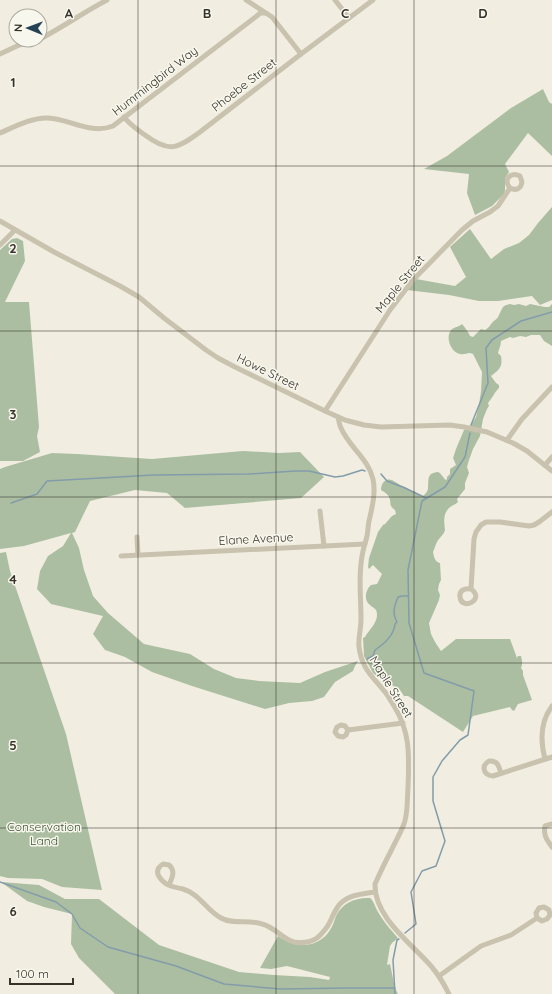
<svg xmlns="http://www.w3.org/2000/svg" width="552" height="994" font-family="Quicksand,sans-serif">
	<style>
		.green { fill: #acbea2 }
		.lines { fill: none; stroke-linecap: round; stroke-linejoin: round }
		.stream { stroke: #839caa; stroke-width: 1.5 }
		.minor { stroke: #c8c2ae; stroke-width: 5 }
		.grid { fill: none; stroke: #37332b; stroke-width: 1; stroke-opacity: 0.55 }
		.labels { text-anchor: middle; stroke-width: 3; stroke-linejoin: round; paint-order: stroke }
		.street-label { font-size: 12px; fill: #37332b; stroke: #f8f7ed }
		.park-label { font-size: 12px; fill: #3c5232; stroke: #f8f7ed }
		.grid-label { font-size: 13px; text-anchor: middle; font-weight: bold; fill: #37332b; stroke: #f8f7ed; stroke-width: 3; stroke-linejoin: round; paint-order: stroke }
	</style>
	<rect width="100%" height="100%" fill="#f1eee1"/>
	<g class="green">
		<polygon points="543,89 549,102 552,104 552,156 528,133 505,164 509,172 505,178 505,190 504,194 492,206 475,215 467,193 469,174 424,169 447,156 511,108"/>
		<polygon points="552,207 552,300 540,305 532,296 498,301 479,301 449,295 407,290 416,279 455,286 466,277 450,247 470,229 491,259 504,249 519,243 529,235 538,223"/>
		<polygon points="17,238 23,241 25,261 5,302 29,302 39,427 37,436 40,452 23,461 0,461 0,250 12,239"/>
		<path d="M510,304L514,305L519,304L526,306L530,304L545,307H549L552,304V346L544,341L540,335H531L526,337L520,336L513,338L510,337L501,341C501,345 499,349 498,353L501,356C503,367 499,370 491,376L496,383L499,385V388C494,393 493,397 488,403L489,406L487,409L483,419L480,436L473,449L469,460L467,467L469,473L465,483V489L457,499L458,502C455,505 452,505 449,508C443,514 444,522 445,530C444,534 441,536 439,539C436,542 435,548 433,552C434,557 435,562 440,563L441,580L439,584L438,590L440,595L439,600L429,623L431,634L435,642L441,651L456,639H510L517,658L518,656H521C522,661 523,663 521,668L523,671V675L532,700L518,704L514,711L512,710L510,707L473,716L463,732L408,696H404L400,690L382,679L378,677L373,673L364,656L363,638L365,637C369,630 377,623 377,615C377,608 374,609 370,605C363,600 366,589 371,585L377,584L382,574L373,565L369,569L368,567L369,558L378,532L383,525L385,524L392,516L396,514L395,510C388,505 392,504 389,497C388,494 384,492 381,490C381,484 385,478 391,480C393,480 395,482 397,483C401,486 407,487 411,491H414L422,497C424,495 427,493 428,489C429,480 426,473 438,472C442,474 443,478 446,480L447,479V477L450,474V469L456,465L453,458L456,449L464,430L471,425L476,417L479,405L481,391L482,372L473,354L470,353C466,353 464,355 460,354C451,352 445,338 451,330C454,327 459,327 462,324C465,328 468,331 470,336L473,337L481,329L485,330C490,327 489,326 492,323C494,320 498,319 499,315C503,308 501,306 510,304Z"/>
		<polygon points="243,451 279,453 300,452 324,477 301,498 185,508 167,493 135,490 90,501 75,532 72,533 79,548 84,570 93,596 108,613 144,644 190,654 214,669 236,678 259,681 300,683 325,672 358,661 355,666 353,671 335,682 324,697 312,701 289,703 265,709 192,686 152,672 125,657 105,650 93,634 103,616 51,604 37,589 40,571 48,556 63,546 71,533 24,546 0,549 0,469 5,467 52,453 77,454 152,459"/>
		<polygon points="6,552 10,571 66,734 102,890 62,887 42,879 8,878 0,876 0,553"/>
		<path d="M1,882L39,885L65,899H99L159,945L239,972L274,975L310,977L329,980L330,977L287,966L271,969L260,968L278,936C294,948 315,949 328,933C332,928 334,922 336,916C342,903 356,897 370,898C374,901 375,907 378,912C383,921 391,930 398,938L392,943L390,946L387,965L390,964L395,988L398,994H115L79,958L71,944L72,914L44,907L27,901Z"/>
	</g>
	<g class="lines">
		<g class="stream">
			<polyline points="471,425 488,383 486,348 492,340 521,321 552,312"/>
			<polyline points="381,474 387,481 405,488 426,498"/>
			<polyline points="11,503 37,494 47,481 154,475 249,474 295,471 309,471 335,477 343,476 362,470 365,471"/>
			<path d="M367,659L373,656L375,650C384,644 394,636 395,624L397,622C392,613 394,607 398,597L402,596H408"/>
			<polyline points="0,882 56,902 72,914 80,928 108,947 176,966 224,984 281,989 347,988 395,988"/>
			<polyline points="405,933 416,924 411,892 422,871 436,866 445,841 433,801 433,777 442,761 460,740 468,735 474,691 424,673 409,623 408,570 422,501 445,487 465,457 470,433"/>
			<polyline points="395,994 393,960 397,940 399,939"/>
		</g>
		<g class="minor">
			<polyline points="246,0 272,17 301,54"/>
			<polyline points="335,0 349,18"/>
			<path d="M40,39C63,27 84,12 107,0"/>
			<polyline points="0,54 17,46 34,40"/>
			<path d="M124,117C130,125 138,130 145,135C169,153 177,149 200,132L301,54L373,0"/>
			<path d="M0,133C14,127 33,117 48,118C70,119 91,135 113,126L258,15L260,13H265"/>
			<polyline points="0,221 54,252 120,286 139,297 164,318 206,350 218,358 235,367 325,411 345,420 364,425 381,427 450,425 464,427 487,432 513,443 527,451 552,471"/>
			<polyline points="0,245 15,230"/>
			<path d="M325,411L390,310L413,280L462,230L473,221L490,212L498,206L510,188C503,180 510,171 520,176L522,182C521,189 516,191 510,188"/>
			<path d="M338,417C339,420 339,425 341,428C349,447 368,458 373,479C376,493 372,508 369,521C368,526 368,531 367,536C366,541 364,546 363,551C358,574 361,597 361,620C361,629 358,638 359,647C362,671 375,678 388,696C390,699 392,703 394,706C411,733 409,757 408,788C407,800 408,813 404,824C400,834 395,842 391,851C385,862 380,873 375,884C374,917 411,943 431,966C438,974 444,984 449,994"/>
			<polyline points="507,440 522,419 552,387"/>
			<polyline points="545,465 552,457"/>
			<polyline points="320,511 324,546"/>
			<polyline points="137,537 138,555"/>
			<polyline points="121,556 365,544"/>
			<path d="M471,589C465,588 459,590 460,597C461,611 486,600 471,589L474,539L476,532L481,525L486,522H500L529,526L534,525L539,522L552,512"/>
			<polyline points="348,730 346,735 343,737 338,736 335,732 337,727 341,725 345,726 348,730 403,723"/>
			<path d="M545,759C540,740 540,722 552,706"/>
			<path d="M501,773C499,767 498,760 489,761C481,766 483,775 493,776L552,757"/>
			<path d="M552,824L545,826C543,835 547,840 552,847"/>
			<path d="M169,885C172,878 176,871 169,865L163,864C152,871 160,880 168,885C173,887 178,888 183,889C200,894 206,910 221,918C233,925 249,919 262,924C275,927 282,939 294,942C301,943 310,943 317,938C321,935 324,931 327,927C331,921 333,914 337,908C345,895 361,894 375,892"/>
			<polyline points="439,976 481,946 511,935 537,918 542,921 547,919 550,915 549,910 544,907 539,908 536,913 537,918"/>
		</g>
	</g>
	<path class="grid" d="M138,0V994M276,0V994M414,0V994M0,166H552M0,331H552M0,497H552M0,663H552M0,828H552"/>
	<g class="labels">
		<g class="street-label">
			<text transform="translate(155 81) rotate(-38)" y="4">Hummingbird Way</text>
			<text transform="translate(244 85) rotate(-38)" y="4">Phoebe Street</text>
			<text transform="translate(400 284) rotate(-51)" y="4">Maple Street</text>
			<text transform="translate(268 372) rotate(26)" y="4">Howe Street</text>
			<text transform="translate(256 539) rotate(-3)" y="4">Elane Avenue</text>
			<text transform="translate(391 687) rotate(58)" y="4">Maple Street</text>
		</g>
		<g class="park-label">
			<text x="44" y="831">Conservation<tspan x="44" dy="14">Land</tspan></text>
		</g>
	</g>
	<g class="grid-label">
		<text x="69" y="18">A</text>
		<text x="207" y="18">B</text>
		<text x="345" y="18">C</text>
		<text x="483" y="18">D</text>
		<text x="13" y="87">1</text>
		<text x="13" y="253">2</text>
		<text x="13" y="419">3</text>
		<text x="13" y="584">4</text>
		<text x="13" y="750">5</text>
		<text x="13" y="916">6</text>
	</g>
	<g transform="translate(28 28) rotate(271)"><circle r="19" fill="#f8f7ed" stroke="#aba99f"/>
	<path d="M0-3L7 15L0 10L-7 15Z" fill="#254254"/>
	<text y="-6" font-size="11" font-weight="bold" text-anchor="middle" fill="#37332b">N</text>
	</g>
	<path d="M10 978v6h63v-6" fill="none" stroke="#37332b" stroke-width="2"/>
	<text x="16" y="978" font-size="12" fill="#37332b" stroke="#f8f7ed" stroke-width="3" paint-order="stroke">100 m</text>
</svg>
